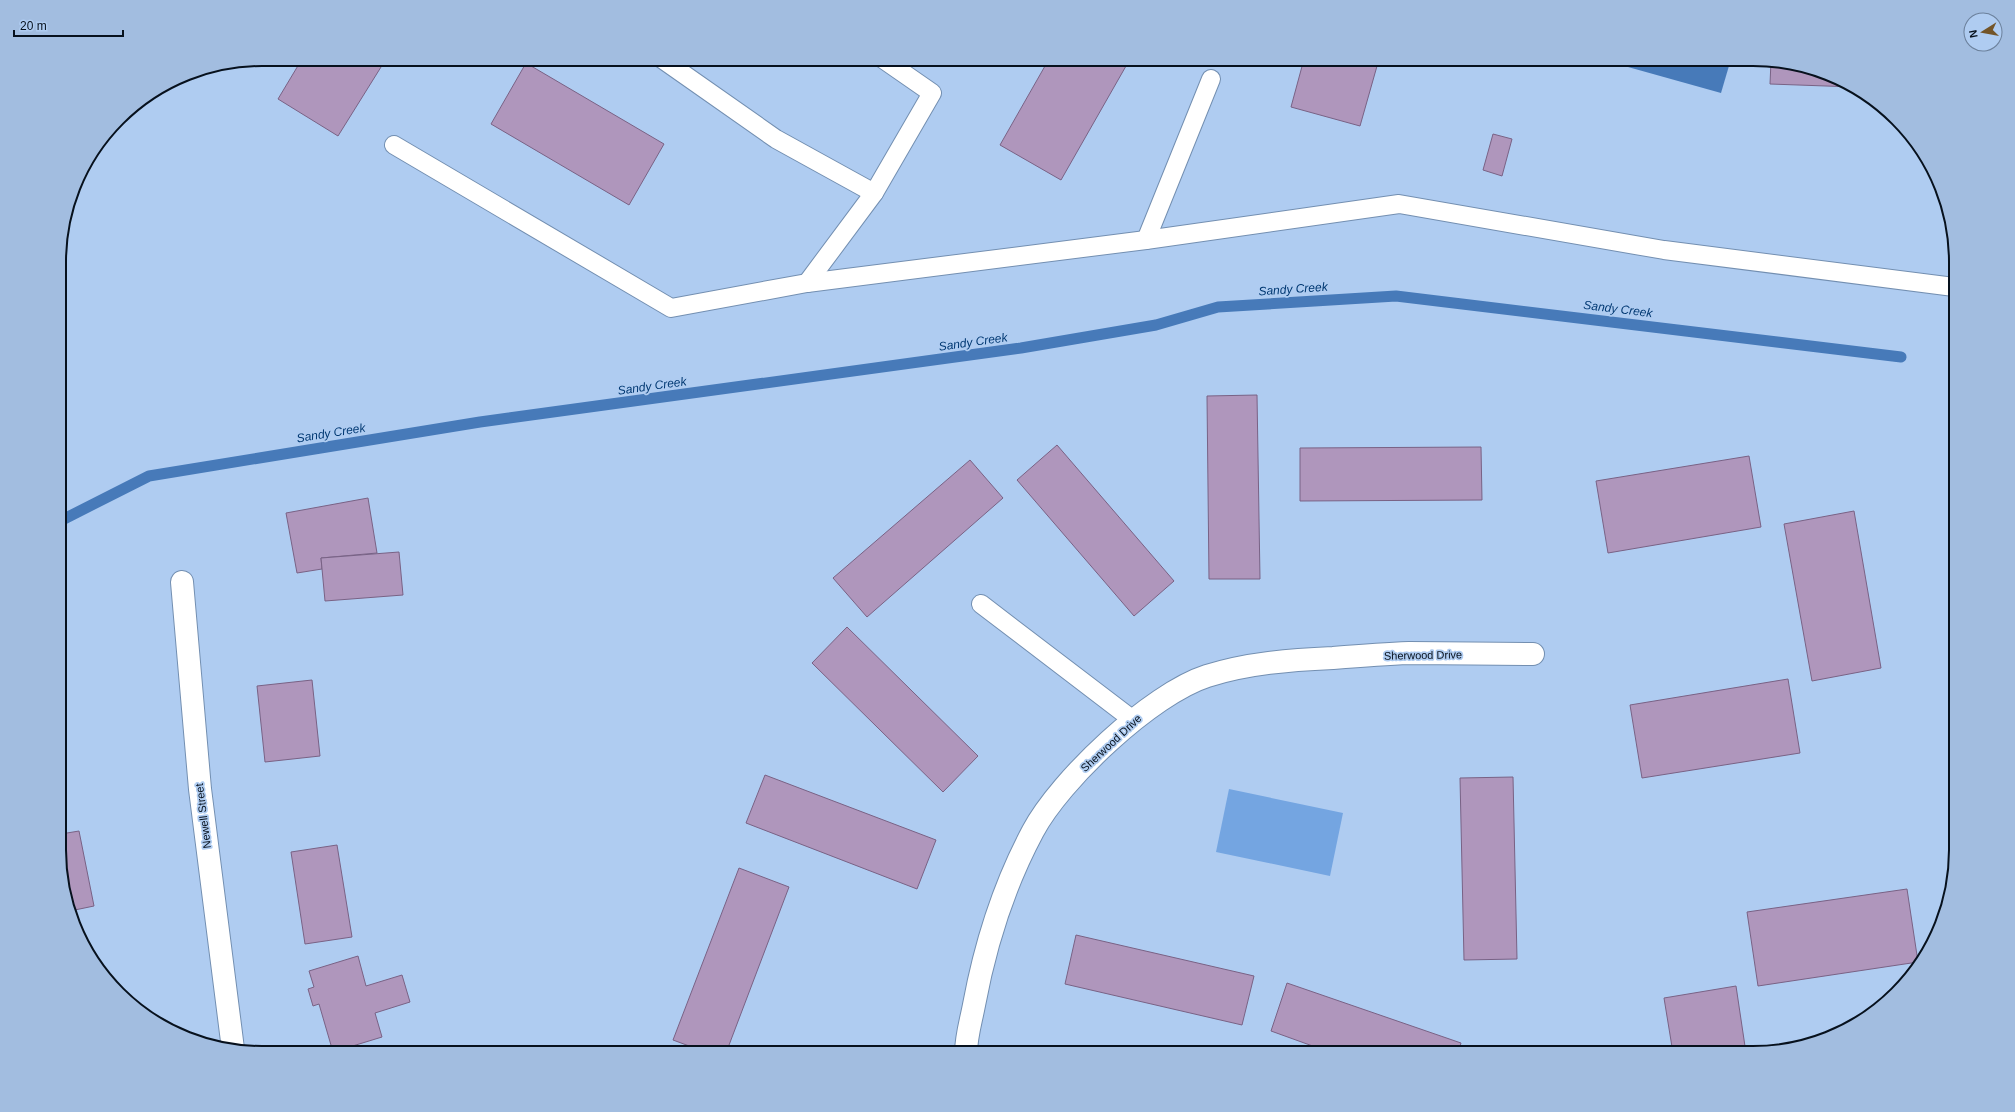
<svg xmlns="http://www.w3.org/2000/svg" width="2015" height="1112" font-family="Helvetica,sans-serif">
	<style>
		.green { fill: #74a5e1 }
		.water { fill: #477ab9 }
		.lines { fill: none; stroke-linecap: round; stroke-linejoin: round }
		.stream { stroke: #477ab9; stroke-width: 11 }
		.building { fill: #af96bc; stroke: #796285 }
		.service-casing { stroke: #738fb1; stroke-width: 20 }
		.minor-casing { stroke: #738fb1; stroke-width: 24 }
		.service { stroke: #fff; stroke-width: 18 }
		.minor { stroke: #fff; stroke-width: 22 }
		.labels { text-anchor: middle; stroke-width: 3.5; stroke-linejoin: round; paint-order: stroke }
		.street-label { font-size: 11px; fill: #07111d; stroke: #afccf1 }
		.water-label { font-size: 12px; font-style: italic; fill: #003872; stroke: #afccf1 }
		.rim { fill: none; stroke: #07111d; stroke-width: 2 }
	</style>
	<rect width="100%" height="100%" fill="#afccf1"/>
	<polygon class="green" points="1229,789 1343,813 1330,876 1216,852"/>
	<polygon class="water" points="1630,59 1731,59 1721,93 1628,67"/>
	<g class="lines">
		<polyline class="stream" points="60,521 149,476 480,422 1021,348 1156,325 1218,307 1396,296 1901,357"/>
	</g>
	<g class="building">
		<polygon points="302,59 386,59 338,136 278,99"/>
		<polygon points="1049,59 1130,59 1061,180 1000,145"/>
		<polygon points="1304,59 1379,59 1360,126 1291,107"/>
		<polygon points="1771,61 1805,66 1843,80 1854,87 1770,84"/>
		<polygon points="526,63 664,144 629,205 491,124"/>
		<polygon points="1493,134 1512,139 1502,176 1483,170"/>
		<polygon points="1257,395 1260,579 1209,579 1207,396"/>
		<polygon points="1057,445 1174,581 1134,616 1017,480"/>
		<polygon points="1481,447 1482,500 1300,501 1300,448"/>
		<polygon points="1749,456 1761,527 1608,553 1596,481"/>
		<polygon points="970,460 1003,498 867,617 833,578"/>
		<polygon points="368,498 377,553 321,558 322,569 297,573 286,513"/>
		<polygon points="1854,511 1881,668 1812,681 1784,524"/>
		<polygon points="399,552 403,595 325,601 321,558"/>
		<polygon points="847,627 978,756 943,792 812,663"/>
		<polygon points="1788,679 1800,753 1642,778 1630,705"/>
		<polygon points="312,680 320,756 265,762 257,686"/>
		<polygon points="765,775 936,840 917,889 746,823"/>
		<polygon points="1513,777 1517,959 1464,960 1460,778"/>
		<polygon points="79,831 94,906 70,911 61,877 61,834"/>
		<polygon points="337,845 352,937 305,944 291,852"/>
		<polygon points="739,868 789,887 726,1053 708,1053 673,1040"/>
		<polygon points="1907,889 1918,962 1758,986 1747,912"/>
		<polygon points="1076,935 1254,976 1242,1025 1065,984"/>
		<polygon points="358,956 366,986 402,975 410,1002 375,1013 382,1037 333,1052 319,1004 313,1006 308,989 314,987 309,971"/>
		<polygon points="1287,983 1461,1043 1458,1053 1332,1053 1271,1031"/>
		<polygon points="1736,986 1746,1053 1673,1053 1664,998"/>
	</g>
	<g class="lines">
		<g class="service-casing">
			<g id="service">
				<polyline points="662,59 776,139 874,193"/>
				<polyline points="394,145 671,308 807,283 1146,240 1399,204 1664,250 1954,287"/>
				<polyline points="1146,240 1211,79"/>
				<polyline points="807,283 874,193 932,93 883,59"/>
				<polyline points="981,604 1133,720"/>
			</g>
		</g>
		<g class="minor-casing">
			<g id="minor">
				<polyline points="182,582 200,789 233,1049"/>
				<path d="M966,1053C966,1037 971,1021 974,1005C985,946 1004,885 1033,831C1060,780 1151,694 1207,676C1248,663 1290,660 1333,658C1358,656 1384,654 1409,653C1450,653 1492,654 1533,654"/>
			</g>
		</g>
		<use href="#service" class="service"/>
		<use href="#minor" class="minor"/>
	</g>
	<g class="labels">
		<g class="street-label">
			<text transform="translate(1423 655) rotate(-1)" y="4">Sherwood Drive</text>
			<text transform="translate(1111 743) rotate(-43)" y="4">Sherwood Drive</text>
			<text transform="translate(203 816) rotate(-97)" y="4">Newell Street</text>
		</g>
		<g class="water-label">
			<text transform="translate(1293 289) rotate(-4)" y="4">Sandy Creek</text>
			<text transform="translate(1618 309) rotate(7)" y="4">Sandy Creek</text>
			<text transform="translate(973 342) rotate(-8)" y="4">Sandy Creek</text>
			<text transform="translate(652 386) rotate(-8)" y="4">Sandy Creek</text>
			<text transform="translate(331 433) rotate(-9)" y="4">Sandy Creek</text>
		</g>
	</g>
	<path d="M0 0H2015V1112H0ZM262 66H1753A196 196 0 0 1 1949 262V850A196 196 0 0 1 1753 1046H262A196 196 0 0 1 66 850V262A196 196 0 0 1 262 66Z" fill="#a2bde0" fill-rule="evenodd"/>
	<path class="rim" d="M262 66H1753A196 196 0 0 1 1949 262V850A196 196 0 0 1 1753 1046H262A196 196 0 0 1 66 850V262A196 196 0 0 1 262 66Z"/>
	<g transform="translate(1983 32) rotate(259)"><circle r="19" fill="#afccf1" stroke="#6c819c"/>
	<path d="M0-3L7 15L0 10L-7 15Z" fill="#735529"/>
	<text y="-6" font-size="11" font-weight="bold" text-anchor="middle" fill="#07111d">N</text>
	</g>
	<path d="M14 30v6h109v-6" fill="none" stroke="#07111d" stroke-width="2"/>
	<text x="20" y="30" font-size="12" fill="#07111d" stroke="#afccf1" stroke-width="3" paint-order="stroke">20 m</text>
</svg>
